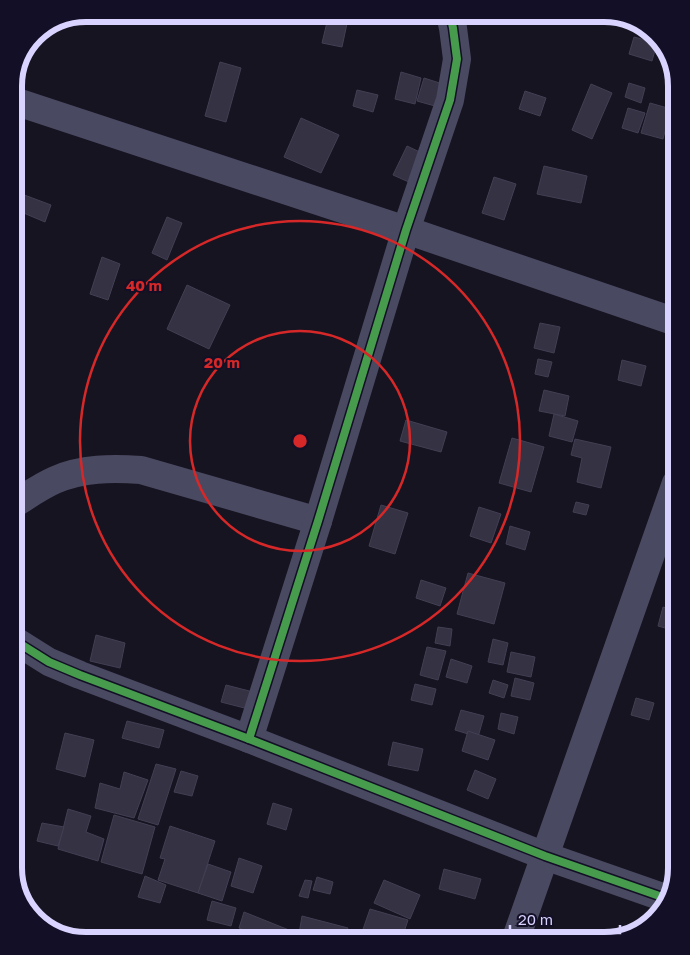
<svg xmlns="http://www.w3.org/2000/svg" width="690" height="955" font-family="'Golos Text',sans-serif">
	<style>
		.building { fill: #343243; stroke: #433f54 }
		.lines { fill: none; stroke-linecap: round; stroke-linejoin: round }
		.minor { stroke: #4a4962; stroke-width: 28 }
		.cycleway-casing { stroke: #130f26; stroke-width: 11 }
		.cycleway { stroke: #469c4c; stroke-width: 8 }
		.ring { fill: none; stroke: #d62828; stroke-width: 2.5 }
		.rim { fill: none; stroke: #d9d4ff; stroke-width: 6 }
		.centre { fill: #d62828; stroke: #130f26; stroke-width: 2.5 }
		.ring-label { font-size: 15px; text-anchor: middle; font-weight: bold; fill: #d62828; stroke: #130f26; stroke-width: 4; stroke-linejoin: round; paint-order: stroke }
	</style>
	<rect width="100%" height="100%" fill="#161421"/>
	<g class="building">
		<polygon points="329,14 349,14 342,47 322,43"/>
		<polygon points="634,37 657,43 652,61 629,54"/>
		<polygon points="220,62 241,68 226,122 205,116"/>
		<polygon points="401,72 421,78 415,104 395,99"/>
		<polygon points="424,78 449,86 442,108 417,101"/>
		<polygon points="629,83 645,88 641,103 625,97"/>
		<polygon points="591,84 612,93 592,139 572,130"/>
		<polygon points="357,90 378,95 373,112 353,106"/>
		<polygon points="525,91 546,98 540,116 519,109"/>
		<polygon points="650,103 671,109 663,139 641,133"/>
		<polygon points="628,108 645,113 638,133 622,128"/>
		<polygon points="301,118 339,135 321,173 284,157"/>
		<polygon points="407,146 424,154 411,183 393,175"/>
		<polygon points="544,166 587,176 581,203 537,194"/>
		<polygon points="494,177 516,184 504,220 482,213"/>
		<polygon points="19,193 51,205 45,222 14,209"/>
		<polygon points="167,217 182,223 167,260 152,253"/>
		<polygon points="102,257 120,264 108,300 90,294"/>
		<polygon points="187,285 230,305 209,349 167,329"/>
		<polygon points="540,323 560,327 554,353 534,348"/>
		<polygon points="538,359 552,362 548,377 535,374"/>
		<polygon points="622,360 646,366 641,386 618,380"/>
		<polygon points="544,390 569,396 565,416 539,411"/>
		<polygon points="554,414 578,421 572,442 549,436"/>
		<polygon points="406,420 447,432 441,452 400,441"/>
		<polygon points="512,438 544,447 531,492 499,483"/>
		<polygon points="575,439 611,447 601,488 577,482 582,458 571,455"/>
		<polygon points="576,502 589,505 586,515 573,512"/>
		<polygon points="381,505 408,513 395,554 369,546"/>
		<polygon points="479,507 501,514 491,543 470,536"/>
		<polygon points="510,526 530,532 525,550 506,544"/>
		<polygon points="468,573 505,583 494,624 457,614"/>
		<polygon points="421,580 446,588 440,606 416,598"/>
		<polygon points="663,607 676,611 676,631 658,626"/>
		<polygon points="438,627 452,629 450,646 435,643"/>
		<polygon points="673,631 676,632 676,653 667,649"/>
		<polygon points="96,635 125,643 120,668 90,661"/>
		<polygon points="493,639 508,643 503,665 488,662"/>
		<polygon points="427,647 446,651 438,680 420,675"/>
		<polygon points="511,652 535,657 531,677 507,672"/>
		<polygon points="451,659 472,666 467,683 446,677"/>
		<polygon points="515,678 534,683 530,700 511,696"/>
		<polygon points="493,680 508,685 504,698 489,693"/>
		<polygon points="415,684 436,689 432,705 411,700"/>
		<polygon points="226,685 265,695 260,712 221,702"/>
		<polygon points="636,698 654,703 649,720 631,715"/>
		<polygon points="461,710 484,716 478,737 455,730"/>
		<polygon points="501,713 518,717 514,734 498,729"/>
		<polygon points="127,721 164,730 159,748 122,738"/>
		<polygon points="468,731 495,740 488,760 462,751"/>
		<polygon points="65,733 94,740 85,777 56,769"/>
		<polygon points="393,742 423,749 418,771 388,765"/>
		<polygon points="156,764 176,769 158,825 138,819"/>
		<polygon points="475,770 496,779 488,799 467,790"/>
		<polygon points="181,771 198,776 192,796 174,792"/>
		<polygon points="124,772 148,780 134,818 95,808 100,783 120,789"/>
		<polygon points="273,803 292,809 286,830 267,824"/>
		<polygon points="68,809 91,816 86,832 104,839 98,861 58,849"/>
		<polygon points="114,815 155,827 142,874 101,862"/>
		<polygon points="42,823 64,827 58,846 37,841"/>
		<polygon points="170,826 215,841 198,893 158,880 165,859 160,858"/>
		<polygon points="239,858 262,866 253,893 231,886"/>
		<polygon points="208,864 231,872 222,901 198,893"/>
		<polygon points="444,869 481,879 475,899 439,889"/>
		<polygon points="145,876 166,885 160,903 138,897"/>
		<polygon points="317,877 333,882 330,894 313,890"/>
		<polygon points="305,880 312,881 308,898 299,896"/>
		<polygon points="384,880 420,895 410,919 374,903"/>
		<polygon points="212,901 236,908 231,926 207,920"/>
		<polygon points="370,909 408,920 401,941 359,941"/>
		<polygon points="244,912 299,934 297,941 262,941 263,937 239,928"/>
		<polygon points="302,916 348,928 343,941 319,941 299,934"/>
		<polygon points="237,931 257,937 255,941 233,941"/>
		<polygon points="299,934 319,941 297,941"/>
	</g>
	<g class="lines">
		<g class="minor">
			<polyline points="14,101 406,230 676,322"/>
			<path d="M14,504C27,496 41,486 55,480C82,468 112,468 141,470L318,521"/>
			<polyline points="14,640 49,662 80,675 249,739 545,856 668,899"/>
			<polyline points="249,739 318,521 406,230 450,100 457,59 453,28 450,14"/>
			<polyline points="515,941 676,483"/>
		</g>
		<g class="cycleway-casing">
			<g id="cycleway">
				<polyline points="14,640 49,662 80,675 249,739 545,856 668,899"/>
				<polyline points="249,739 318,521 406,230 450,100 457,59 453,28 450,14"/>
			</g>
		</g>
		<use href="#cycleway" class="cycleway"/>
	</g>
	<g class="ring">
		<circle cx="300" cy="441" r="110"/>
		<circle cx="300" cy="441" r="220"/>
	</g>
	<path d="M0 0H690V955H0ZM86 22H604A64 64 0 0 1 668 86V868A64 64 0 0 1 604 932H86A64 64 0 0 1 22 868V86A64 64 0 0 1 86 22Z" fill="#130f26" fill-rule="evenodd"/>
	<path class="rim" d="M86 22H604A64 64 0 0 1 668 86V868A64 64 0 0 1 604 932H86A64 64 0 0 1 22 868V86A64 64 0 0 1 86 22Z"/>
	<circle cx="300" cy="441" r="8" class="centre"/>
	<g class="ring-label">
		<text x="144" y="291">40 m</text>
		<text x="222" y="368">20 m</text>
	</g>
	<path d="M510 925v8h110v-8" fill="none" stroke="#d9d4ff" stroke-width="2.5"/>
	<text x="518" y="925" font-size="15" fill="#d9d4ff" stroke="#130f26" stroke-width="4" paint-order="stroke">20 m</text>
</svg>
